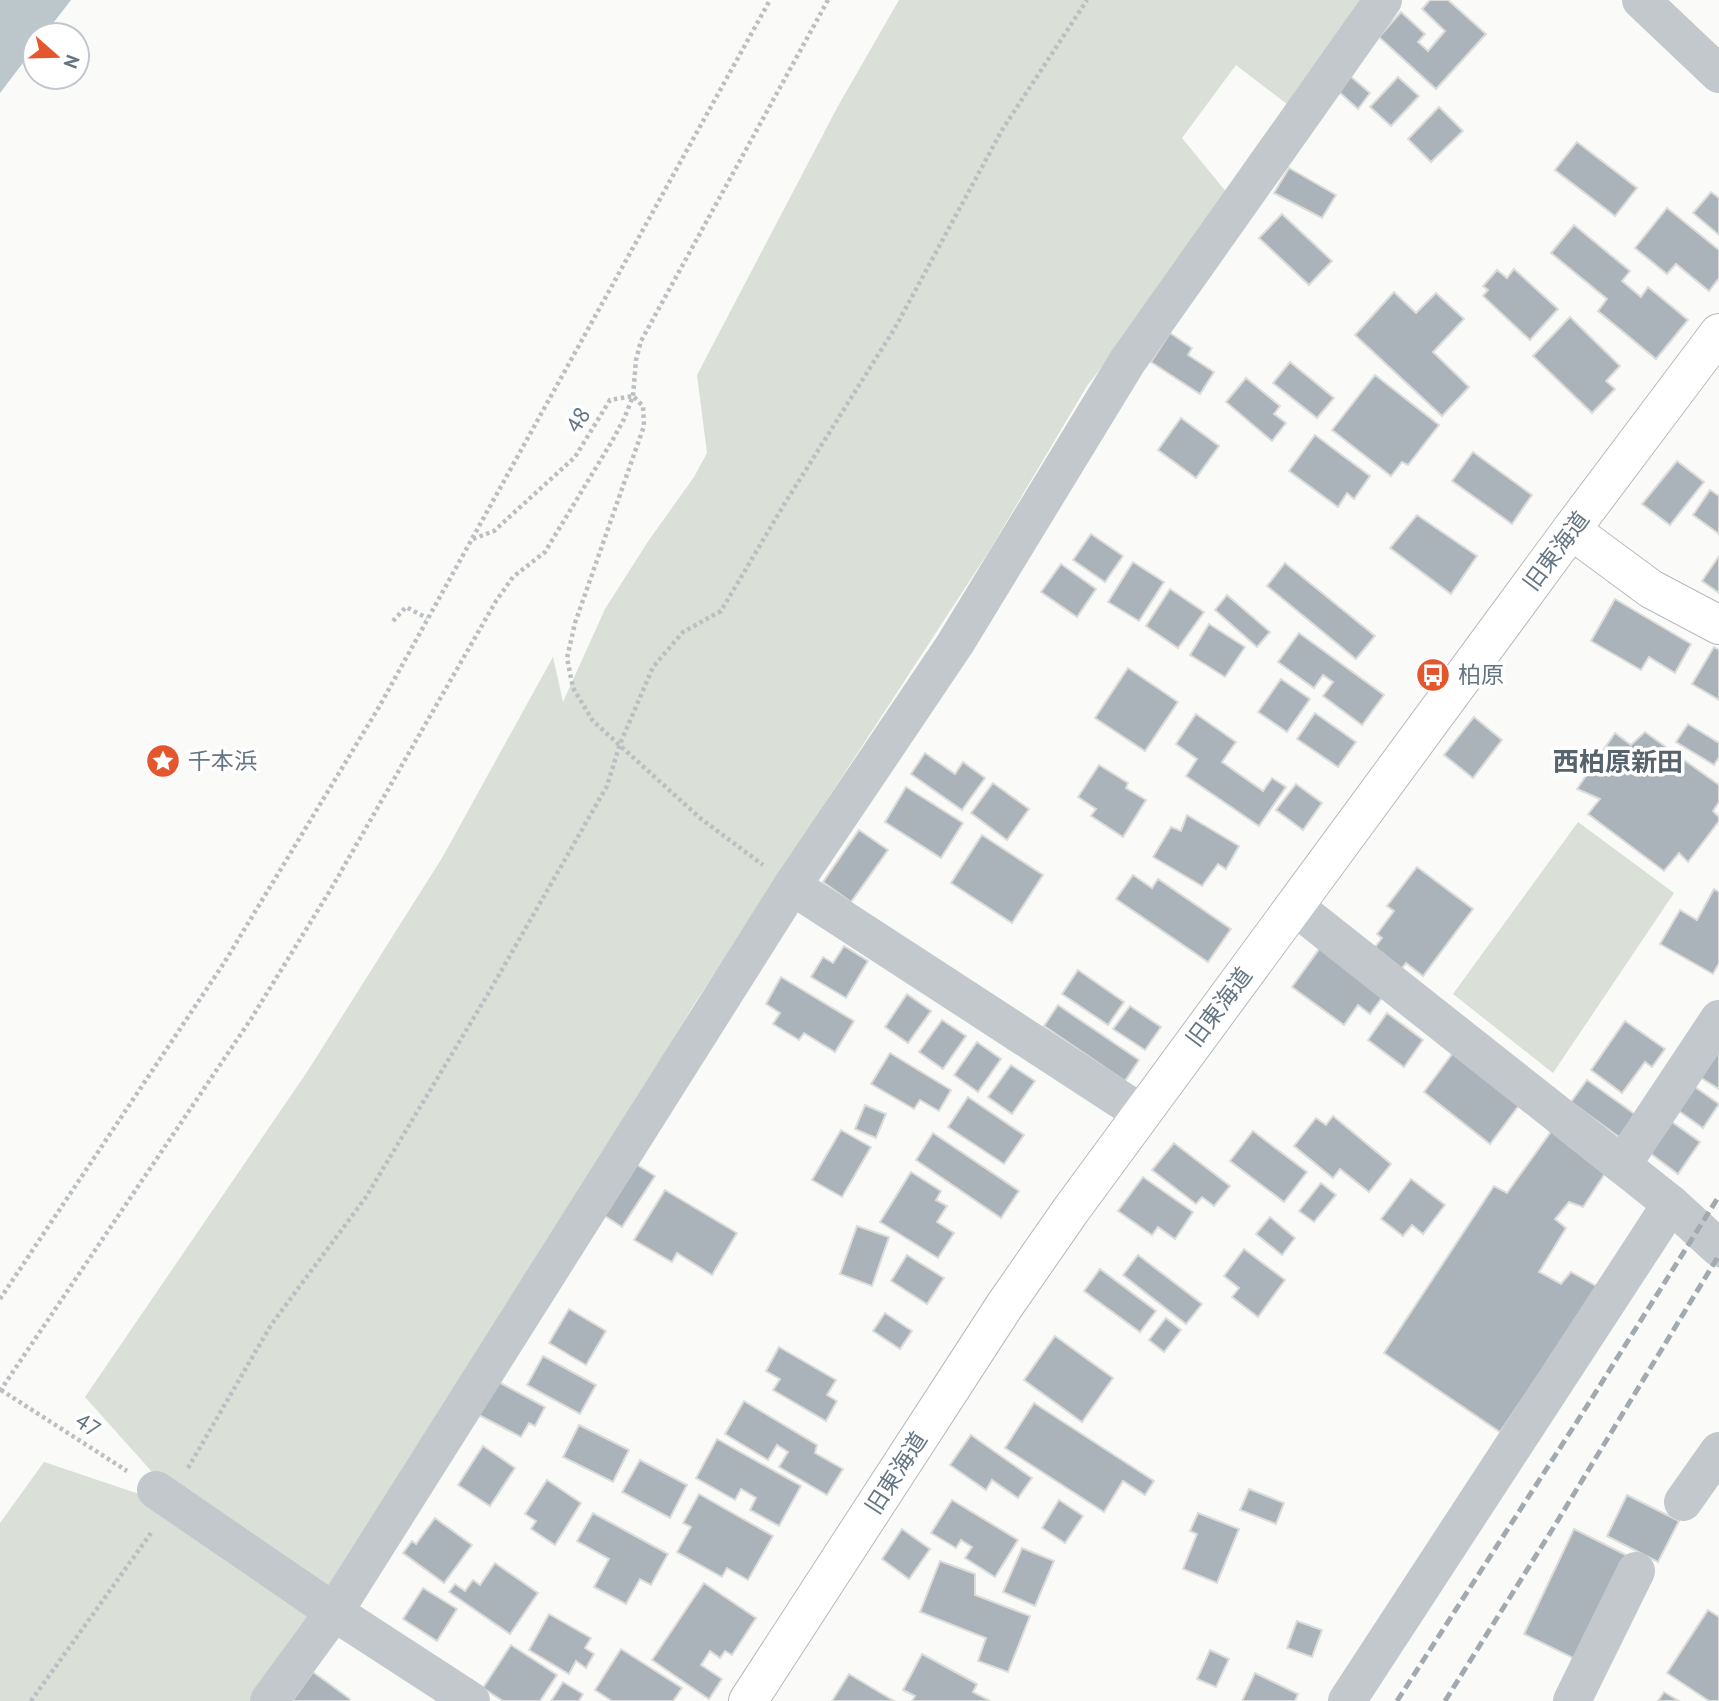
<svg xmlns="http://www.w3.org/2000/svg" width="1719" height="1701" font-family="'PT Sans','Noto Sans JP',sans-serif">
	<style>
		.green { fill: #dadfd7 }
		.water { fill: #bbc7cb }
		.building { fill: #aab3b9; stroke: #dcdcda; stroke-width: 2 }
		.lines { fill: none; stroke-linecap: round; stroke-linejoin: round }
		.major-casing { stroke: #b5babe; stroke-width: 40 }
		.path { stroke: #bbbfc2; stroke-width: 4.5; stroke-dasharray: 3.5 3.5; stroke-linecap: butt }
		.minor { stroke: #c3c8cc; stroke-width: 38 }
		.major { stroke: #fff; stroke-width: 38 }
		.rail { stroke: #a2aab0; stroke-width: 5; stroke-dasharray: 10 5; stroke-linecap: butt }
		.labels { text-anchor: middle; stroke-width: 7; stroke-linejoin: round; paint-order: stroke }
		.street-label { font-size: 23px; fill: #657683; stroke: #fff }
		.poi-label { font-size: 23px; fill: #657683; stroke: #fff; text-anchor: start }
		.quarter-label { font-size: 26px; font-weight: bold; fill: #57646e; stroke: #fff }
	</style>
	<rect width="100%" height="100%" fill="#fafaf8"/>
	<g class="green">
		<polygon points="899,0 1368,0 1292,108 1236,65 1182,138 1232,199 1087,386 991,548 693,1006 534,1273 253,1701 0,1701 0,1523 44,1462 151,1498 161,1482 85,1397 307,1072 442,858 553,657 563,702 605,609 649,540 694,477 707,453 697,375 838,106"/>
		<polygon points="1578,822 1674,893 1553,1073 1453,994"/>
	</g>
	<polygon class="water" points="0,0 71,0 44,35 35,35 35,47 0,93"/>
	<g class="building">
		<polygon points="1430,0 1448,0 1486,34 1436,89 1379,37 1401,12 1425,34 1418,42 1428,51 1445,31 1422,9"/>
		<polygon points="1350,76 1370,93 1358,109 1338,91"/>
		<polygon points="1398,77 1419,96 1391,126 1370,107"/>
		<polygon points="1439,107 1463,131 1431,162 1408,139"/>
		<polygon points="1577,142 1637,188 1615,216 1555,170"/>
		<polygon points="1289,168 1336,195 1322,218 1274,193"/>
		<polygon points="1711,192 1719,198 1719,235 1693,213"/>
		<polygon points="1667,208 1719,250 1719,278 1709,291 1676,264 1667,274 1635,248"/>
		<polygon points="1282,214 1332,261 1309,285 1259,238"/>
		<polygon points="1574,225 1630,271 1622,281 1641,297 1648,287 1688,320 1656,359 1598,311 1607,299 1551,253"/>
		<polygon points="1514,269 1558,309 1530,340 1483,296 1488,290 1483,286 1497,270 1507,278"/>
		<polygon points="1394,292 1416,313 1436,293 1464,319 1433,352 1469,387 1442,416 1355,335"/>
		<polygon points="1570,317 1620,366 1606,381 1615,389 1592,413 1533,356"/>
		<polygon points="1170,333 1192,348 1188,355 1214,372 1200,394 1151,362"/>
		<polygon points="1290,362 1334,398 1317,418 1273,383"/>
		<polygon points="1375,375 1439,425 1408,465 1402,462 1391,476 1332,430"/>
		<polygon points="1246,378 1280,406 1274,414 1286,423 1272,441 1226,402"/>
		<polygon points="1181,418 1219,446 1196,478 1158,450"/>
		<polygon points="1315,435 1370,476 1354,499 1347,493 1338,507 1289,471"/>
		<polygon points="1473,452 1532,495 1512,524 1452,481"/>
		<polygon points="1677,461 1704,482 1670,525 1642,504"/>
		<polygon points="1710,490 1719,496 1719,534 1693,515"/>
		<polygon points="1417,515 1477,556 1451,594 1390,548"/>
		<polygon points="1091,534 1123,556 1105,582 1073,560"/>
		<polygon points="1719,556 1719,593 1702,581"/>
		<polygon points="1133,562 1164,582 1139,621 1108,602"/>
		<polygon points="1285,563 1375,636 1356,659 1267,586"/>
		<polygon points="1061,564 1096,589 1077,617 1041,592"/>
		<polygon points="1170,589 1204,612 1178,648 1146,626"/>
		<polygon points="1227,595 1270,632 1257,647 1215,610"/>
		<polygon points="1615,599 1691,644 1675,673 1649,657 1641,670 1591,641"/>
		<polygon points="1209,624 1245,647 1225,677 1190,655"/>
		<polygon points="1299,633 1384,695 1362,725 1323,696 1333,682 1323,675 1314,688 1278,662"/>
		<polygon points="1714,647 1719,650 1719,700 1692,684"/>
		<polygon points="1128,668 1178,702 1145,751 1095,718"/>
		<polygon points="1281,679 1310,699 1287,732 1258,712"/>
		<polygon points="1315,713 1356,742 1338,767 1297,739"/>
		<polygon points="1196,714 1236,742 1222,762 1263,791 1272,778 1286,787 1259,826 1186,776 1197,759 1176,744"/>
		<polygon points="1474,717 1502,740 1473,778 1444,755"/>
		<polygon points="1688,724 1719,743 1719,757 1714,765 1676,742"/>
		<polygon points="1645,732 1719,785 1719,802 1713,811 1719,817 1719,821 1688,862 1679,853 1664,871 1588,814 1600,799 1577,789 1615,733 1631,745"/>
		<polygon points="925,753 955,774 963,762 985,778 962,810 911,774"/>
		<polygon points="1099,765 1128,783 1126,788 1146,800 1123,837 1091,816 1096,809 1078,797"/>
		<polygon points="993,783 1029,809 1007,840 971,813"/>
		<polygon points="1296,784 1322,803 1303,830 1276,810"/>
		<polygon points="906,787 963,823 941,858 885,822"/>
		<polygon points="1187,815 1239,846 1226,869 1218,864 1202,886 1153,857 1171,827 1181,831"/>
		<polygon points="859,830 888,850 851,902 823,882"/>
		<polygon points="982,835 1043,875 1012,923 951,883"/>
		<polygon points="1417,867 1473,909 1423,976 1406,963 1399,972 1372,951 1382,938 1377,934 1394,911 1387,906"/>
		<polygon points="1133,875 1152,888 1158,879 1231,929 1208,962 1116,899"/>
		<polygon points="1714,889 1719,892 1719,963 1713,974 1660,944 1680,910 1697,920"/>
		<polygon points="844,946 868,961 846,998 811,977 823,957 833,963"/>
		<polygon points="1320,948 1384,995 1370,1014 1358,1005 1344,1025 1292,987"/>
		<polygon points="1078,970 1124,1002 1108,1025 1062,994"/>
		<polygon points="781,977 854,1021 835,1052 804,1033 799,1040 773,1024 780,1013 766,1004"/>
		<polygon points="907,994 931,1011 908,1043 885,1027"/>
		<polygon points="1058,1005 1139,1060 1125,1081 1044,1026"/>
		<polygon points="1130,1006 1161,1027 1145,1050 1113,1029"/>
		<polygon points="1387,1013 1423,1040 1404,1067 1368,1040"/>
		<polygon points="942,1020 966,1036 943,1069 919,1052"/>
		<polygon points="1625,1021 1665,1049 1652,1067 1645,1062 1622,1093 1591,1070"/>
		<polygon points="977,1042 1001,1059 978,1092 954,1075"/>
		<polygon points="1715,1052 1719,1055 1719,1089 1698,1076"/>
		<polygon points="890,1053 951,1090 939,1111 920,1100 914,1109 871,1084"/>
		<polygon points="1453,1053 1520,1104 1490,1144 1424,1092"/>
		<polygon points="1011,1065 1035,1081 1012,1114 988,1097"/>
		<polygon points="1587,1080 1636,1115 1619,1137 1571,1102"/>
		<polygon points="1692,1085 1719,1104 1703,1128 1676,1109"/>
		<polygon points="968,1097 1024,1135 1004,1164 948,1127"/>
		<polygon points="865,1105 886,1114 876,1138 855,1129"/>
		<polygon points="1333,1116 1391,1164 1369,1192 1340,1169 1333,1178 1294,1146 1316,1118 1326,1125"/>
		<polygon points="1672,1122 1700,1142 1678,1174 1650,1153"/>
		<polygon points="1553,1129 1608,1169 1583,1207 1569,1202 1555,1219 1566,1228 1539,1272 1561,1284 1571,1272 1598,1287 1500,1432 1384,1353 1494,1186 1507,1193"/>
		<polygon points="841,1130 871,1147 842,1197 812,1180"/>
		<polygon points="1253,1131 1307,1172 1284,1202 1230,1161"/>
		<polygon points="933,1133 1019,1191 1001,1218 916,1160"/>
		<polygon points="1174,1143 1230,1186 1214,1206 1202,1197 1196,1204 1152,1170"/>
		<polygon points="631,1161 655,1176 622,1227 599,1212"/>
		<polygon points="911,1172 941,1191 936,1200 947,1206 937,1222 954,1233 938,1258 880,1222"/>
		<polygon points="1143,1177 1193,1212 1175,1239 1158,1227 1152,1235 1118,1211"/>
		<polygon points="1411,1179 1445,1205 1423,1234 1412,1225 1403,1236 1381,1219"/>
		<polygon points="1321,1183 1336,1195 1314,1222 1299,1211"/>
		<polygon points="665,1190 737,1233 712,1275 677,1253 672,1262 634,1240"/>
		<polygon points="1270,1217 1295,1238 1282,1255 1256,1234"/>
		<polygon points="857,1226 889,1237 872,1286 840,1274"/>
		<polygon points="1244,1249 1285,1280 1258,1317 1232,1297 1239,1288 1224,1276"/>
		<polygon points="907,1255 944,1278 927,1304 891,1281"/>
		<polygon points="1138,1255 1202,1304 1186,1324 1123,1275"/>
		<polygon points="1100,1269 1156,1311 1140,1332 1084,1291"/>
		<polygon points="569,1309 606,1331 586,1365 549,1343"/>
		<polygon points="885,1313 912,1331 900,1349 873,1331"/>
		<polygon points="1166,1318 1181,1330 1164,1352 1149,1340"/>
		<polygon points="1055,1336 1113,1378 1082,1422 1024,1380"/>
		<polygon points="779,1347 836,1380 827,1395 837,1401 826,1421 773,1390 780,1379 766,1371"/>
		<polygon points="543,1356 596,1385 580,1414 527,1385"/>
		<polygon points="495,1380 545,1407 535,1426 529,1423 521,1437 477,1414"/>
		<polygon points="744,1401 817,1445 815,1453 843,1469 827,1495 779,1467 788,1452 777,1445 768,1460 725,1434"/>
		<polygon points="1034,1403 1154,1481 1145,1495 1123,1481 1104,1512 1005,1448"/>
		<polygon points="579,1425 629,1450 613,1482 563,1457"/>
		<polygon points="971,1435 1032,1478 1018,1498 992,1480 986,1490 950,1465"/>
		<polygon points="717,1439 801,1486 779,1526 750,1510 756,1498 741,1489 735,1500 696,1478"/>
		<polygon points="483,1446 515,1468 490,1506 458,1485"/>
		<polygon points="640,1460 687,1485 670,1518 622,1492"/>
		<polygon points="547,1480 581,1503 555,1545 531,1529 536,1521 525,1514"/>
		<polygon points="1249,1489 1284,1503 1276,1524 1240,1510"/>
		<polygon points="699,1494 773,1536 748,1580 727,1568 722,1577 677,1552 691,1527 683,1523"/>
		<polygon points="1627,1495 1679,1521 1658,1562 1607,1536"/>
		<polygon points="952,1500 1018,1540 995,1577 965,1558 972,1547 961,1540 956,1548 931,1533"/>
		<polygon points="1059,1500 1083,1516 1065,1543 1042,1528"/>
		<polygon points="593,1513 668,1554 651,1585 640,1579 626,1604 594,1587 609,1559 577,1541"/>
		<polygon points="1198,1513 1239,1529 1217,1583 1183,1569 1197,1534 1190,1531"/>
		<polygon points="435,1518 472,1545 444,1583 403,1553 412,1541 416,1544"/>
		<polygon points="902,1529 930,1549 909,1579 882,1559"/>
		<polygon points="1574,1529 1626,1555 1575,1659 1524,1634"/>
		<polygon points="1022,1548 1054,1561 1035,1606 1003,1592"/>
		<polygon points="940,1561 975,1574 975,1595 1030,1616 1008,1672 978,1661 986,1638 920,1612"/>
		<polygon points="495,1563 538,1593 510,1634 449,1592 455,1584 465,1591 473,1580 480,1585"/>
		<polygon points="704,1583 756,1618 732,1655 725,1651 720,1658 710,1651 701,1665 722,1679 709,1699 652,1660"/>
		<polygon points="423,1588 457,1609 437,1641 403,1619"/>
		<polygon points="1708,1610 1719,1617 1719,1701 1709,1701 1667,1673"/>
		<polygon points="549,1614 591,1638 585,1648 594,1654 586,1668 576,1661 569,1674 529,1650"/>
		<polygon points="1297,1621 1322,1630 1312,1657 1287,1648"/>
		<polygon points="511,1645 557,1675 540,1701 503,1701 483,1688"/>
		<polygon points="621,1649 682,1688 673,1701 612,1701 595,1690"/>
		<polygon points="1210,1650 1229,1659 1216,1687 1197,1679"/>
		<polygon points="922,1654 977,1684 973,1692 990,1701 912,1701 915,1696 903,1690"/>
		<polygon points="313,1672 350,1699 349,1701 292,1701"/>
		<polygon points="1255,1673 1298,1694 1295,1701 1242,1701"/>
		<polygon points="849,1674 894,1701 832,1701"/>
		<polygon points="563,1682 583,1694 579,1701 551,1701"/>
		<polygon points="1664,1692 1679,1701 1658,1701"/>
	</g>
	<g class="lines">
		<g class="major-casing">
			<g id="major">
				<polyline points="1571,530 1651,589 1719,625"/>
				<polyline points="748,1701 1005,1305 1071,1210 1571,530 1719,333"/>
			</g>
		</g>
		<g class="path">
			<polyline points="473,539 494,531 575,457 610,400 633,396 643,406 644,426 575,623 567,658 573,688 593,721 700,818 763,865"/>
			<polyline points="393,621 406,607 427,618"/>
			<polyline points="0,1299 224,963 379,707 770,0"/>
			<polyline points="1,1390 127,1471"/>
			<polyline points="0,1391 251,1019 331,889 496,601 513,577 545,552 612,441 624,419 633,396 636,360 641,341 828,0"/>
			<polyline points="188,1468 271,1325 366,1197 488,994 607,786 620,744 653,667 683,632 721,611 785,503 895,328 1002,130 1087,0"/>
			<polyline points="31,1701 151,1533"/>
		</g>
		<g class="minor">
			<polyline points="1641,0 1719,74"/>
			<polyline points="792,886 1141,1113"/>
			<polyline points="1294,906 1622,1165"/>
			<polyline points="1671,1204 1719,1248"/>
			<polyline points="156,1490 334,1612 471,1701"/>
			<polyline points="1683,1502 1719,1451"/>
			<polyline points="269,1701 334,1612 792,886 955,644 1127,362 1383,0"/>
			<polyline points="1347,1701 1671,1204 1622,1165 1719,1019"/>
			<polyline points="1572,1701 1636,1571"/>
		</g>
		<use href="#major" class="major"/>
		<g class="rail">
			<polyline points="1397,1701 1587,1406 1719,1196"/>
			<polyline points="1445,1701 1552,1530 1719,1255"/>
		</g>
	</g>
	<defs>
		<g id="bus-disc" transform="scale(1.75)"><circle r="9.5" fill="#e4572e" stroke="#fff"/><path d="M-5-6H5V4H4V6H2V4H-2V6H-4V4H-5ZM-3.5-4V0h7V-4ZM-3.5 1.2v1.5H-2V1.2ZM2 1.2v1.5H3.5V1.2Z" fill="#fff"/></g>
		<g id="sight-disc" transform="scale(1.75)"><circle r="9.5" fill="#e4572e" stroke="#fff"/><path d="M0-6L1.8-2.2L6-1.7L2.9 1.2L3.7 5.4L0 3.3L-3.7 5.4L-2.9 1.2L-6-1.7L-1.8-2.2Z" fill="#fff"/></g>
	</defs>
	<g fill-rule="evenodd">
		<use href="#bus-disc" x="1433" y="675"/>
		<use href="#sight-disc" x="163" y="761"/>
	</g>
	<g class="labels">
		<g class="street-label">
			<text transform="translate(578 420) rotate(-58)" y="8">48</text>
			<text transform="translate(1556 551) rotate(-53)" y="8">旧東海道</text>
			<text transform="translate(1219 1007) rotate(-53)" y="8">旧東海道</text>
			<text transform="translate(88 1425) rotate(33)" y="8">47</text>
			<text transform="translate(896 1473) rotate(-57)" y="8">旧東海道</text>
		</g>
		<g class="poi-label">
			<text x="1458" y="683">柏原</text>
			<text x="188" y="769">千本浜</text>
		</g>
		<g class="quarter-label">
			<text x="1618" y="771">西柏原新田</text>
		</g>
	</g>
	<g transform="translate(56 56) rotate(110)"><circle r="33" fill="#ffffff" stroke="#c1c8cd" stroke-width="2"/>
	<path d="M0-5L12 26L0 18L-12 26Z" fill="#e4572e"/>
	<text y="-10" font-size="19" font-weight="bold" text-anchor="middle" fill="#657683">N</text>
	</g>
</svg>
